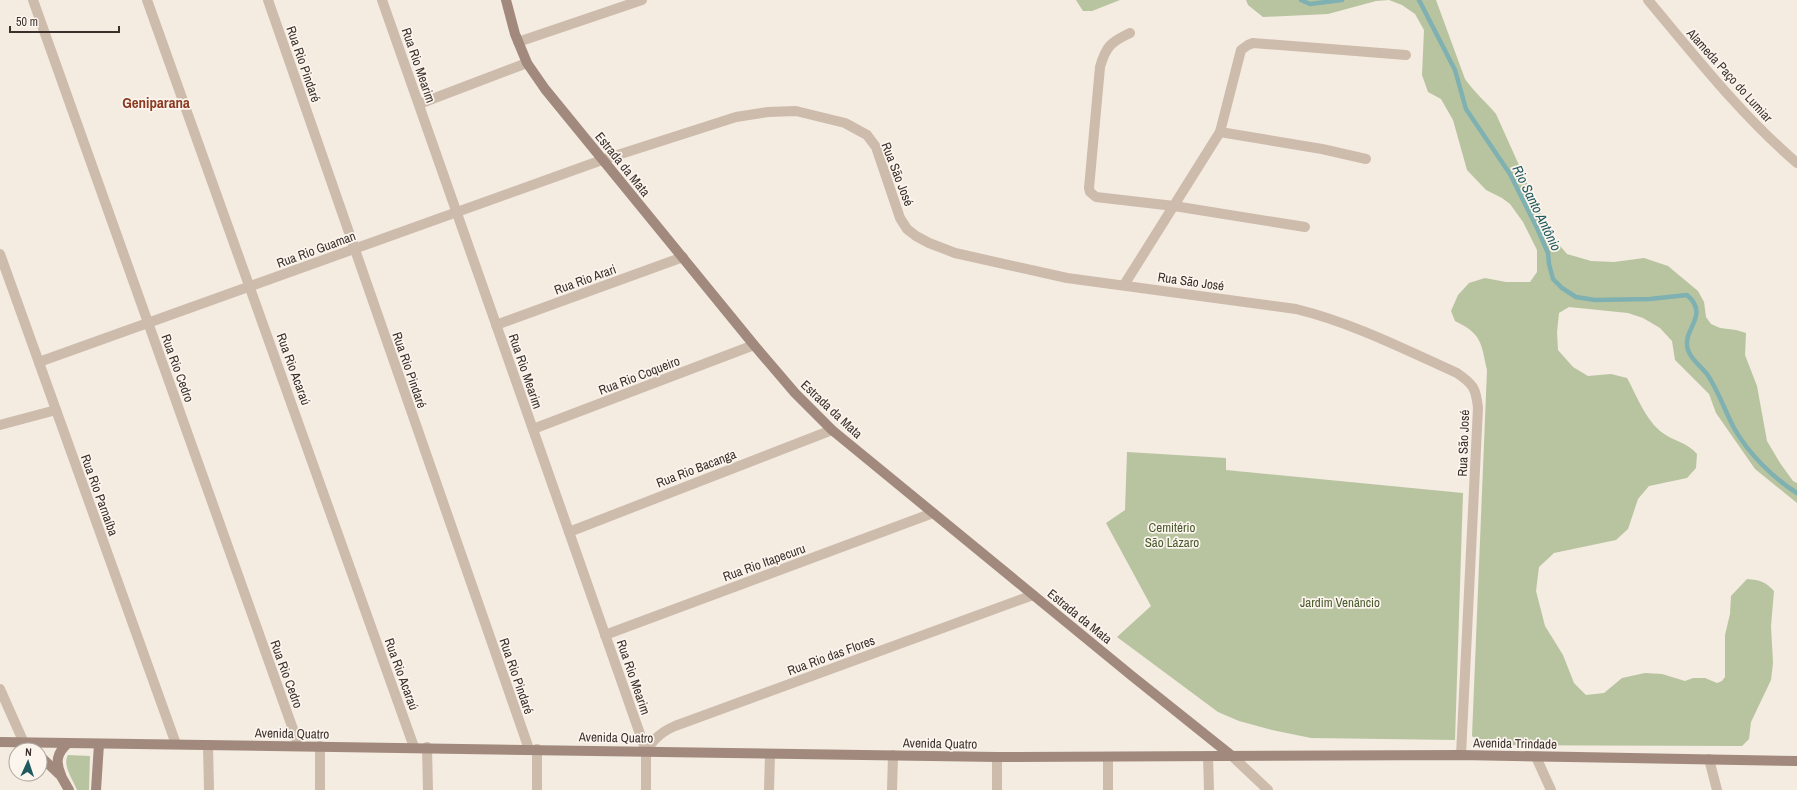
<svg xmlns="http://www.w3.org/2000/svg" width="1797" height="790" font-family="'Archivo Narrow',sans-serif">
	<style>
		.green { fill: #b8c4a0 }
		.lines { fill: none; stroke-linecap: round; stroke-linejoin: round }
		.stream { stroke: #7fb0b2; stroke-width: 4.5 }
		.minor { stroke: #cdbbac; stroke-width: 10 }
		.tertiary { stroke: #cdbbac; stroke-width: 10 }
		.secondary { stroke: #a18a7d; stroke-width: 10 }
		.labels { text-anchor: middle; stroke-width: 3.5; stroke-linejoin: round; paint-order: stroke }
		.street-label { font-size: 13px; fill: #3b302b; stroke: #fbf5ee }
		.park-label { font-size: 13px; fill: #4a5a2e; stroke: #fbf5ee }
		.water-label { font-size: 14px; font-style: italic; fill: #1f5a5e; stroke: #fbf5ee }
		.quarter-label { font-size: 15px; font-weight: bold; fill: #8c3b22; stroke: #fbf5ee }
	</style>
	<rect width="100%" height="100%" fill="#f4ebe1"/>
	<g class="green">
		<polygon points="1076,0 1120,0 1092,11 1083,11"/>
		<path d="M1246,0H1436L1465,79C1474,92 1486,102 1496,114L1550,234L1567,254L1591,261L1614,262L1644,258L1668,266L1698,291L1704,302L1706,317L1711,324L1720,328L1736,330L1746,333L1745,355L1757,386L1767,441L1780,463L1793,481L1797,483V503L1755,469L1716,413L1709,394L1675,360L1672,341L1660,328L1643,318L1628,313L1569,307L1559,313L1557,332L1558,350L1573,367L1588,376L1611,374L1627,378C1637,396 1644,417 1660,431C1672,441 1687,442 1697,454L1696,468L1687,478L1649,486L1638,499L1628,529L1616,540L1554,553L1539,567L1536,591L1545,626L1563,655L1574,683L1586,695L1604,693L1622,678L1645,673L1662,674L1685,681L1693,678H1705L1717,683L1722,681L1725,677V635L1730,614L1731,596L1747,579C1760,580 1766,582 1774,591L1771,626L1773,663L1771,680L1751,722L1749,739L1742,746L1490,745L1478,741L1472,736L1487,370C1481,343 1482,334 1455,321L1451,311L1458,295L1469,283L1485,278L1506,282H1530L1537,272V250L1523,222L1510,204L1502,198L1486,190L1467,170L1453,120L1441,99L1428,92L1422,75L1424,30L1415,14L1402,5L1389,0L1376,1L1328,14L1263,17L1248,5Z"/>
		<polygon points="1127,452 1226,458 1226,470 1463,493 1455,740 1311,738 1272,730 1239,721 1218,712 1117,637 1151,606 1106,523 1125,510"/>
		<path d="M68,755L90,756L89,790H77C73,780 62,765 68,755Z"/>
	</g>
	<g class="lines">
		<g class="stream">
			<polyline points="1301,0 1310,4 1342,0"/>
			<path d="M1419,0L1455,70L1466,109L1510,174L1537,228L1548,253L1549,264L1553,279L1562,288L1576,297L1595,300L1650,299L1687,295C1711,316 1681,329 1688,350C1692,361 1700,365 1707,374C1718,390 1725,411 1734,428C1748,453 1773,478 1797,493"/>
		</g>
		<g class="minor">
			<polyline points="33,0 299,746"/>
			<polyline points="147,0 414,747"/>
			<polyline points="268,0 529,749"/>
			<polyline points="382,0 646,751 646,790"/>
			<path d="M1648,0C1695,56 1741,115 1797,163"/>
			<path d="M1130,33C1111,42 1106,46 1100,67L1089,188L1090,192L1096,197L1174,206L1305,227"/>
			<polyline points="518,42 642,0"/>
			<polyline points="419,104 527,63"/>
			<polyline points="1220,132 1322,149 1366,159"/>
			<polyline points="0,254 176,744"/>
			<polyline points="1124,285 1220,132 1241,50 1248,45 1253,43 1406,55"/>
			<polyline points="496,325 683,257"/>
			<path d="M39,362L602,160L736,117L768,112L796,111L845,123L867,135L876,147L900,218L907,229L916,236L929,243L955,253L1067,278L1296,309C1353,323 1404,349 1457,373C1473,384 1476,388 1478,408L1461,755"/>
			<polyline points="0,425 56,410"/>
			<polyline points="533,429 754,345"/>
			<polyline points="569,532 832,430"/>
			<polyline points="605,635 933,513"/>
			<polyline points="0,689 24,743"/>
			<polyline points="208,745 209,790"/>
			<polyline points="320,746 320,790"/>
			<polyline points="427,747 428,790"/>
			<polyline points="537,749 537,790"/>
			<path d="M646,751C654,739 661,732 675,726L1033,595"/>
			<polyline points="1208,756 1209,790"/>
			<polyline points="1536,757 1551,790"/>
			<polyline points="1709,759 1717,790"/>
			<polyline points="892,790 893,755"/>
			<polyline points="997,790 997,757"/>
			<polyline points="1108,790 1108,757"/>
		</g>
		<g class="tertiary">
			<polyline points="1232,756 1268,790"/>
			<polyline points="769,790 770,754"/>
		</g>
		<g class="secondary">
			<polyline points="506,0 515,34 527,63 545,89 754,345 795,393 832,430 1132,676 1232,756"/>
			<polyline points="0,742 997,757 1461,755 1797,761"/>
			<polyline points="40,756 61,776 69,790"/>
			<path d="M61,775C55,761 57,753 68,743"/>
			<polyline points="96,790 99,744"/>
		</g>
	</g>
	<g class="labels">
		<g class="street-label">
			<text transform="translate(304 64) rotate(71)" y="5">Rua Rio Pindaré</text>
			<text transform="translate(419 65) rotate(71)" y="5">Rua Rio Mearim</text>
			<text transform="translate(1730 75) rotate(48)" y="5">Alameda Paço do Lumiar</text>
			<text transform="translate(623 164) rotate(51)" y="5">Estrada da Mata</text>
			<text transform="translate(898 174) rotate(69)" y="5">Rua São José</text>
			<text transform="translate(316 249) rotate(-20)" y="5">Rua Rio Guaman</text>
			<text transform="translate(585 279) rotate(-20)" y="5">Rua Rio Arari</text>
			<text transform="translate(1191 281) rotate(8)" y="5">Rua São José</text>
			<text transform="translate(178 368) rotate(70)" y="5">Rua Rio Cedro</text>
			<text transform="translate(294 369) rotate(70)" y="5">Rua Rio Acaraú</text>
			<text transform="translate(410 370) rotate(71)" y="5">Rua Rio Pindaré</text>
			<text transform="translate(526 371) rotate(71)" y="5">Rua Rio Mearim</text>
			<text transform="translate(639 375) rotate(-21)" y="5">Rua Rio Coqueiro</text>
			<text transform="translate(832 409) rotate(43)" y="5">Estrada da Mata</text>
			<text transform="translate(1463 443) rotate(-88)" y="5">Rua São José</text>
			<text transform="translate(696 468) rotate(-21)" y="5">Rua Rio Bacanga</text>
			<text transform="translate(100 495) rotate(70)" y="5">Rua Rio Parnaíba</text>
			<text transform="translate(764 562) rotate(-20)" y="5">Rua Rio Itapecuru</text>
			<text transform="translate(1080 616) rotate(39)" y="5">Estrada da Mata</text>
			<text transform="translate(831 655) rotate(-20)" y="5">Rua Rio das Flores</text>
			<text transform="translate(287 674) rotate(70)" y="5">Rua Rio Cedro</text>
			<text transform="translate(402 674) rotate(70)" y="5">Rua Rio Acaraú</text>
			<text transform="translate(517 676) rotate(71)" y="5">Rua Rio Pindaré</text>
			<text transform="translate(634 677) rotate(71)" y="5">Rua Rio Mearim</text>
			<text transform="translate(292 733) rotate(1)" y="5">Avenida Quatro</text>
			<text transform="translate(616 737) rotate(1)" y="5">Avenida Quatro</text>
			<text transform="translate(940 743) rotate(1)" y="5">Avenida Quatro</text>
			<text transform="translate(1515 743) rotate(1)" y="5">Avenida Trindade</text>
		</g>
		<g class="park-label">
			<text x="1172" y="532">Cemitério<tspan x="1172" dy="15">São Lázaro</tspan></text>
			<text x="1340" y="607">Jardim Venâncio</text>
		</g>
		<g class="water-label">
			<text transform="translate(1537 208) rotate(64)" y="5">Rio Santo Antônio</text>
		</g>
		<g class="quarter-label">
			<text x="156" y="108">Geniparana</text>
		</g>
	</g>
	<g transform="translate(28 762) rotate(3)"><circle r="19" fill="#fbf5ee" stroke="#aea6a0"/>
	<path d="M0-3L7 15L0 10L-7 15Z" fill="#1f5a5e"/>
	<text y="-6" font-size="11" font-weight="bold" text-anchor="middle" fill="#3b302b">N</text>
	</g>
	<path d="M10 26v6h109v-6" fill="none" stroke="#3b302b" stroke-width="2"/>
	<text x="16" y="26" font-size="12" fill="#3b302b" stroke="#fbf5ee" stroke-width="3" paint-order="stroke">50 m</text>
</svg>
